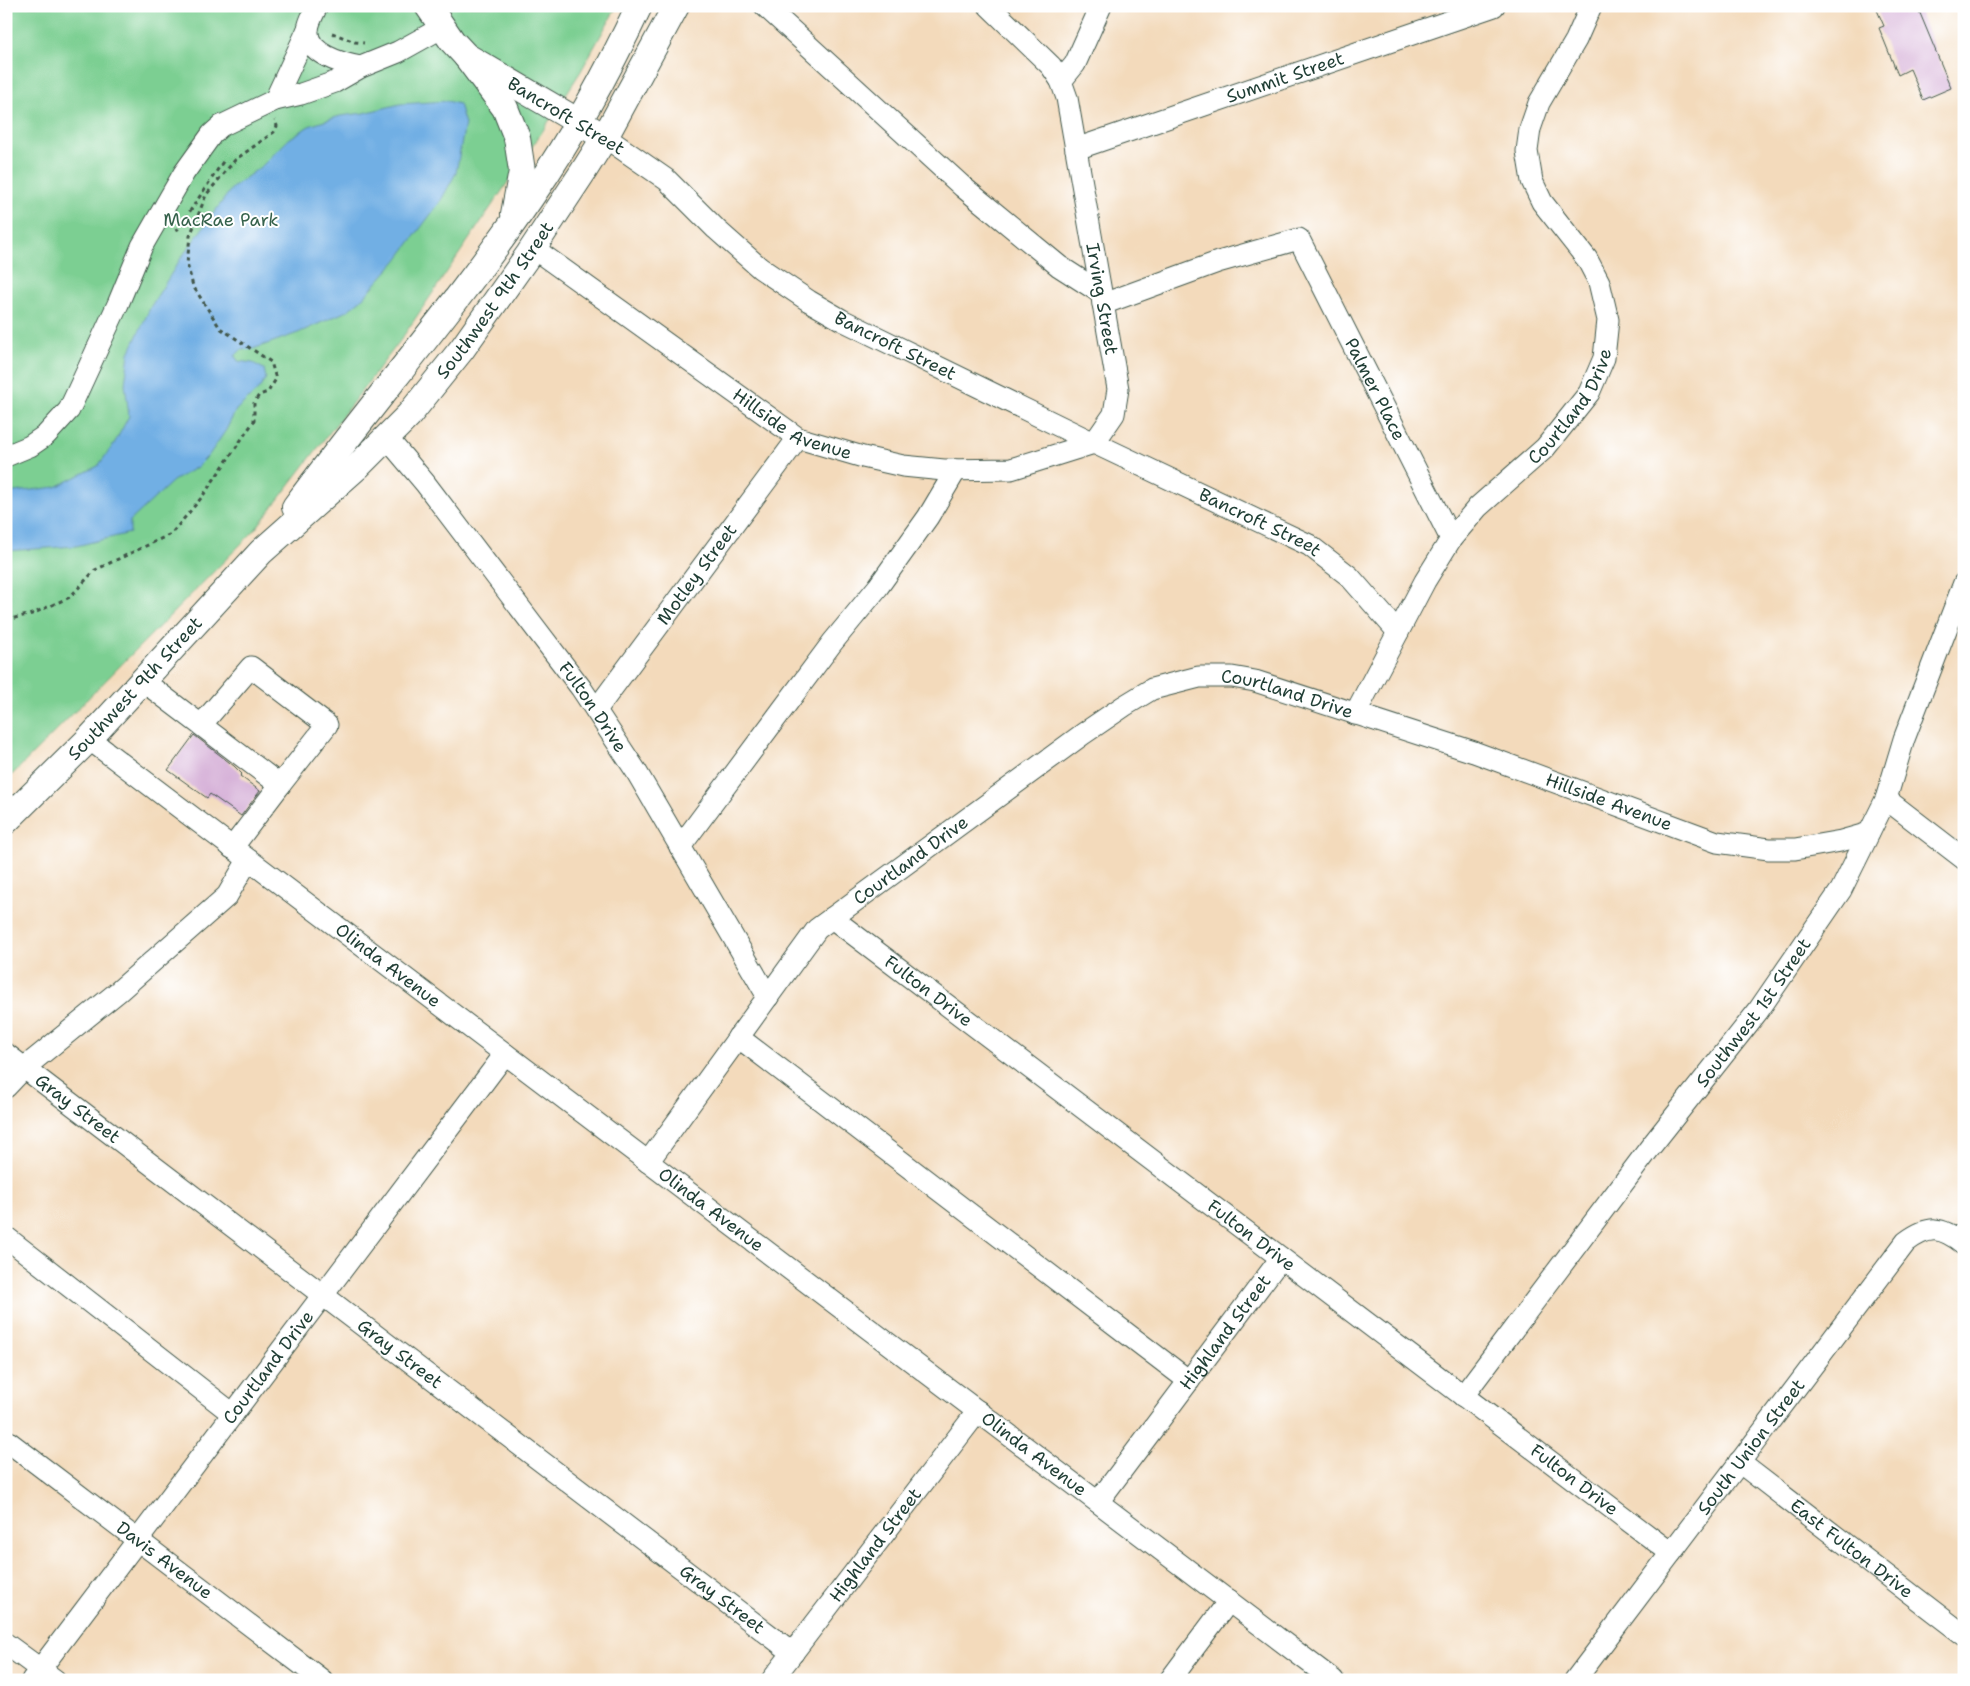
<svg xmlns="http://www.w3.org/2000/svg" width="1970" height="1686" font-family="'Shantell Sans',sans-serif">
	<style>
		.green { fill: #7ccf92; stroke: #4e8663 }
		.water { fill: #71afe4; stroke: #48768c }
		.building { fill: #d2a9d4 }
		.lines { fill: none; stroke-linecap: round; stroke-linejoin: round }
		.minor-casing { stroke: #3f5548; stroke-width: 23 }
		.major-casing { stroke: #3f5548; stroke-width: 28 }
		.path { stroke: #3f5548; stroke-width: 3; stroke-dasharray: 4 4; stroke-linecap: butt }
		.minor { stroke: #fff; stroke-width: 21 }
		.major { stroke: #fff; stroke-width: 26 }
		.labels { text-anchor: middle; stroke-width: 4; stroke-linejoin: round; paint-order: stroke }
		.street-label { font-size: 18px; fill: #1f3d34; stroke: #fff }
		.park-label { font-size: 18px; fill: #36624c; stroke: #fff }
	</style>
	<rect width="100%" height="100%" fill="#fff"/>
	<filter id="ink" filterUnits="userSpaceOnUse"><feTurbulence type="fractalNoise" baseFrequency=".02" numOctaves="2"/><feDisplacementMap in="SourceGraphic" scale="10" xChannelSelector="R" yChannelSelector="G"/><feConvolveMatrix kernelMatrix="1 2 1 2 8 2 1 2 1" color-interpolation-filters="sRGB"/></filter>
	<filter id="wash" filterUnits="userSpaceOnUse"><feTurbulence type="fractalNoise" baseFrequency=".0096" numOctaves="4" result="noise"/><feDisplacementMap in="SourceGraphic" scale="20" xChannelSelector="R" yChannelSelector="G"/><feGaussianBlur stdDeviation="1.12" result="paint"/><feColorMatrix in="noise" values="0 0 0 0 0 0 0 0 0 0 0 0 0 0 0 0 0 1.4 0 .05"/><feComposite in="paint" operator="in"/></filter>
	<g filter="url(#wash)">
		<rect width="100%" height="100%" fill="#f3dabb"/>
		<polygon class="green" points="6,6 617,6 581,71 542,132 400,341 254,531 6,781"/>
		<polygon class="water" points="447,101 459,104 465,124 456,173 440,202 396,261 362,299 347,311 298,333 253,349 241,350 235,356 238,361 253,363 264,369 266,378 259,389 236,410 226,430 209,455 197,467 173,481 130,521 130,533 76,546 6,551 6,493 56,487 98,466 114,444 129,416 125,384 129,353 151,306 181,258 232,188 263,165 289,139 309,126 340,116 364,113 400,104"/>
		<g id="blocks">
			<g class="building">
				<polygon points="1886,6 1917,6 1951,88 1923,100 1910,69 1898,75 1879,28 1884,26 1877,10"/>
				<polygon points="194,735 234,766 242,774 240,776 260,791 241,816 210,794 207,798 168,770"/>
			</g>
		</g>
	</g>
	<g filter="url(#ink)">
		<use href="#blocks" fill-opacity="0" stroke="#3f5548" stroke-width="1"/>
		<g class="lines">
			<g class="minor-casing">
				<g id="minor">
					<path d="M317,6C314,13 309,21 308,29C305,54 343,64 361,67"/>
					<polyline points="765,6 963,187 1059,266 1101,293"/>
					<polyline points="1061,81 1075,64 1101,6"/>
					<polyline points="275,100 308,29"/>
					<path id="s1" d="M605,137L667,180L716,229L760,268L809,301L842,320L1094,443L1309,545L1349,576L1398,632"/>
					<path id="s2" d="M1076,149L1494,6"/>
					<path id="s3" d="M533,248L798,438L863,457L903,466L944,470L1011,469L1094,443L1114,414L1118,389L1067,98L1061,81L1051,66L989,6"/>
					<path id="s4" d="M1103,304L1218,262L1299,239L1451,539"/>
					<path id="s5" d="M387,438L425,483L581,688L636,771L768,997"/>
					<polyline points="6,456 30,446 46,435 69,410 118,304 142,246 184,173 212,134 221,126 275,100 301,94 335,82 361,67 398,52 443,27"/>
					<polyline points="143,681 280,785 327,725 251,667 201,725"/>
					<path id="s6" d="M596,710L798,438"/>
					<path id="s7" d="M1355,714L1425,581L1451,539L1478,507L1545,448L1589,393L1604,358L1608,320L1599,282L1587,259L1542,202L1532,181L1527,151L1530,129L1539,103L1576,40L1591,6"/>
					<path id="s8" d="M89,739L1333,1680"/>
					<polyline points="1886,799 1964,859"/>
					<polyline points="680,847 832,643 878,587 928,517 956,470"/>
					<polyline points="232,848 280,785"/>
					<path id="s9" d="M832,918L1671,1553"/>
					<polyline points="738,1037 1189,1381"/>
					<path id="s10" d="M6,1054L793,1653"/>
					<polyline points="6,1087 24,1068 119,991 227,896 248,860"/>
					<path id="s11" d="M648,1162L817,929L1083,734L1124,706L1152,689L1199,677H1232L1255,681L1474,752L1717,842L1769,849H1795L1841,841L1869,833"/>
					<polyline points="6,1237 233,1414"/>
					<path id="s12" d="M1463,1396L1652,1145L1758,1011L1841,890L1886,799L1904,739L1964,583"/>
					<path id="s13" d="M6,1440L322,1680"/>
					<path id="s14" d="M1739,1462L1964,1635"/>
					<path id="s15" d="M1098,1502L1281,1258"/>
					<polyline points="6,1644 55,1680"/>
					<path id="s16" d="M32,1680L505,1054"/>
					<path id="s17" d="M772,1680L978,1411"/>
					<polyline points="1170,1680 1229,1601"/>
					<path id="s18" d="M1575,1680L1906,1242C1929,1225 1941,1226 1964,1244"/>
				</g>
			</g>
			<g class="major-casing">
				<g id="major">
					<polyline points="428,6 452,41 466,56 594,131"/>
					<polyline points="466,56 505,108 517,138 522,171 514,214"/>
					<path d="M295,507C372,403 457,305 531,197C572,137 608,72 639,6"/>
					<path id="s19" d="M6,821L89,739L261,552L358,466L409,415L462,349L529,254L583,172L605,137L676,6"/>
				</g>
			</g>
			<g class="path">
				<polyline points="332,33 355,42 364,43"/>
				<polyline points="175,230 178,229 224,160"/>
				<polyline points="6,620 32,614 70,597 95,570 171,534 202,497 254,421 254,403 259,395 268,392 276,379 271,362 220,328 193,286 187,264 190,236 206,195 235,160 274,132 277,126 275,120"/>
			</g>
			<use href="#minor" class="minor"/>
			<use href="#major" class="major"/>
		</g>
	</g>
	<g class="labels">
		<g class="street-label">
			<text dy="6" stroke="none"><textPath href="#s2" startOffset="221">Summit Street</textPath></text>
			<text transform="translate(566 116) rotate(31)" y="6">Bancroft Street</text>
			<text dy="6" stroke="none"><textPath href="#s19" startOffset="716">Southwest 9th Street</textPath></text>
			<text transform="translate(1102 299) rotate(80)" y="6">Irving Street</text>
			<text dy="6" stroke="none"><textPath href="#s1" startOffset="360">Bancroft Street</textPath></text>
			<text dy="6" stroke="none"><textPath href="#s4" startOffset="375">Palmer Place</textPath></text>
			<text dy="6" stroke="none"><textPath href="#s7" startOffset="380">Courtland Drive</textPath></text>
			<text dy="6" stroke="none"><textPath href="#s3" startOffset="315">Hillside Avenue</textPath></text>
			<text dy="6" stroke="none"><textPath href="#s1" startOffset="765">Bancroft Street</textPath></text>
			<text dy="6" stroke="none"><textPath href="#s6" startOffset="169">Motley Street</textPath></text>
			<text dy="6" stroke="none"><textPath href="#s19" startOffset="185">Southwest 9th Street</textPath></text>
			<text dy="6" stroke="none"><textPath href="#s11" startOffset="839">Courtland Drive</textPath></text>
			<text dy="6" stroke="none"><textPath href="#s5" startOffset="339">Fulton Drive</textPath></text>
			<text dy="6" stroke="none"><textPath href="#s11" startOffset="1179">Hillside Avenue</textPath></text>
			<text dy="6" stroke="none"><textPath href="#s11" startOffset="404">Courtland Drive</textPath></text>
			<text dy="6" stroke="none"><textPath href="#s8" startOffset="375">Olinda Avenue</textPath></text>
			<text dy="6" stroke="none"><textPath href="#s9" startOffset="121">Fulton Drive</textPath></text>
			<text dy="6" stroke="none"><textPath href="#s12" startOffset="481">Southwest 1st Street</textPath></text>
			<text dy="6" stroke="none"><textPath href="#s10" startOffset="90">Gray Street</textPath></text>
			<text dy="6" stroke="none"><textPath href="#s8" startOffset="780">Olinda Avenue</textPath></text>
			<text dy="6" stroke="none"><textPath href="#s9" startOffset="526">Fulton Drive</textPath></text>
			<text dy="6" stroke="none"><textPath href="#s15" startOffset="212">Highland Street</textPath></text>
			<text dy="6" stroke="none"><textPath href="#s10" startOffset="495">Gray Street</textPath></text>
			<text dy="6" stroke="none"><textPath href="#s16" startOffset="392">Courtland Drive</textPath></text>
			<text dy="6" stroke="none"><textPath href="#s18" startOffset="292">South Union Street</textPath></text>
			<text dy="6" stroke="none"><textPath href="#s8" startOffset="1185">Olinda Avenue</textPath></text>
			<text dy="6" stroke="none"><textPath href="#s9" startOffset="931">Fulton Drive</textPath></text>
			<text dy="6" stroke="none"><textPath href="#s17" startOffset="170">Highland Street</textPath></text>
			<text dy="6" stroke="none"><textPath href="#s14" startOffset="142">East Fulton Drive</textPath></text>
			<text dy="6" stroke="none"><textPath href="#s13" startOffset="199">Davis Avenue</textPath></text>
			<text dy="6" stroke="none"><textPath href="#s10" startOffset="900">Gray Street</textPath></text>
		</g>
		<g class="park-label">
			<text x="221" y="226">MacRae Park</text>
		</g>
	</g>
	<rect width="1970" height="1686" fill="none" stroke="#fff" stroke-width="25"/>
</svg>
